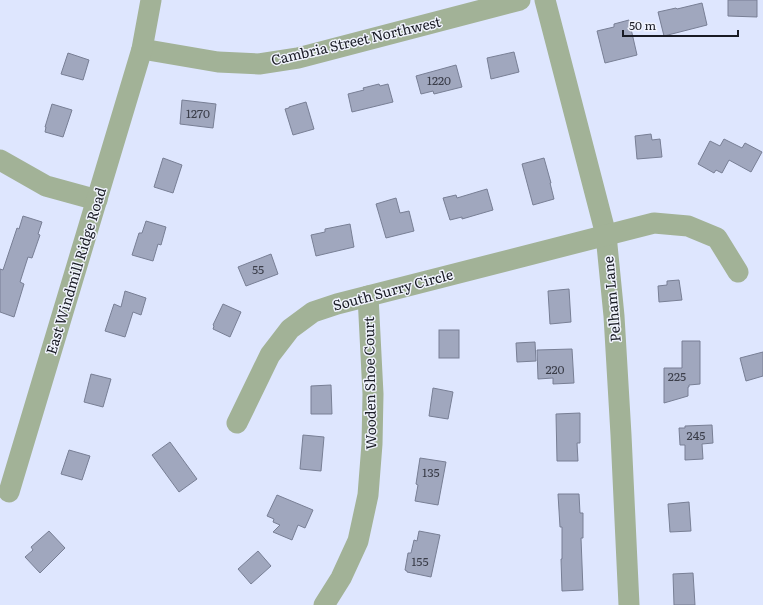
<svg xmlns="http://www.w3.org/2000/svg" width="763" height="605" font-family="Literata,serif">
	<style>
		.building { fill: #a0a7be; stroke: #787f95 }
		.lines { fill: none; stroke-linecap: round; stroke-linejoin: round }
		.minor { stroke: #a2b297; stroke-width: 21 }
		.labels { text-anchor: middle; stroke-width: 3; stroke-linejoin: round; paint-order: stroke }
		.number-label { font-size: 12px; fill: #3b3e4a }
		.street-label { font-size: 14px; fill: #191b24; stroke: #f0f3fd }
	</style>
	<rect width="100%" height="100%" fill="#dee6fe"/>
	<g class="building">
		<polygon points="728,0 757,0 757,17 728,16"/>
		<polygon points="702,3 707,25 664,36 658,12 676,8 677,9"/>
		<polygon points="629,20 637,55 605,63 597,31 614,27 614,24"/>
		<polygon points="514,52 519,72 491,79 487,58"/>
		<polygon points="68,53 89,60 83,80 61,74"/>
		<polygon points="456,65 462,87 434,94 433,91 421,94 416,76"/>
		<polygon points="379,84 380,86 388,84 393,102 352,112 348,94 364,90 363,88"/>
		<polygon points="182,100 216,104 213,128 180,124"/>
		<polygon points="306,102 314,129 293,135 285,109 289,108 289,107"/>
		<polygon points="52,104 72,110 63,137 45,132 46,127 45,127"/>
		<polygon points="651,134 652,140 660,139 662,157 637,159 635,136"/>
		<polygon points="724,139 742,148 745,143 762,152 751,172 729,160 722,173 716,170 714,173 698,164 710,141 720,146"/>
		<polygon points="163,158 182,165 173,193 154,187"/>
		<polygon points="544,158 551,183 550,183 554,199 533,205 522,164"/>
		<polygon points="487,189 493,210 462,219 462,217 450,220 443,198 456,195 457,198"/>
		<polygon points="396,198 400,213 409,211 414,231 386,238 376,204"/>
		<polygon points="23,216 42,222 38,234 40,235 32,258 28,257 20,282 24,284 14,317 0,312 0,269 3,270 17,228 19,229"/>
		<polygon points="146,221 166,227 161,245 158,244 153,261 132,255 139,233 142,233"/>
		<polygon points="350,224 354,247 316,256 311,235 325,232 325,229"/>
		<polygon points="271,254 278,274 246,286 238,267"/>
		<polygon points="679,280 682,300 659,302 658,286 667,285 667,281"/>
		<polygon points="569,289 571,322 550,324 548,291"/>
		<polygon points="125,291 146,298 141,315 133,312 125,337 105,331 114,304 121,307"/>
		<polygon points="223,304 241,312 230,337 213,329 214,326 213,325"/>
		<rect x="439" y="330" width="20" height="28"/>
		<polygon points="682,341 700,341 700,384 689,385 689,387 688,387 688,396 664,403 664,368 682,368"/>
		<polygon points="535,342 536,361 517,362 516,343"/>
		<polygon points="572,349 574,383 553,384 553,378 538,379 537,350"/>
		<polygon points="763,352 763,376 746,381 740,358"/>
		<polygon points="91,374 111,379 103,407 84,402"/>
		<polygon points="331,385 332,414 311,414 311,386"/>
		<polygon points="433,388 453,392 448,419 429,416"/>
		<polygon points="580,413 580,443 577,443 578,461 557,461 556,414"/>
		<polygon points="712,425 713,443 702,444 703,459 685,460 685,445 680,445 679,428 685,428 685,426"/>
		<polygon points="303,435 324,437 321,471 300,469"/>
		<polygon points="170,442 197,479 179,492 152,455"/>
		<polygon points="69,450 90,456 82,480 61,474"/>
		<polygon points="420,458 446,462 438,505 415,501 418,485 416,484"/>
		<polygon points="558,494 579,494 580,513 583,513 583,538 581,538 583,590 562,591 561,559 562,559 562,527 560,527"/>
		<polygon points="277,495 313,510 305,528 298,525 292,540 273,532 280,525 273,522 274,519 267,516"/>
		<polygon points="689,502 691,531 670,532 668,504"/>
		<polygon points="49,531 65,548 40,573 25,557 33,550 31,547"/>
		<polygon points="419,531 440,535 431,577 407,572 407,571 405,570 408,553 411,553 414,540 417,541"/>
		<polygon points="258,551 271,566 251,584 238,569"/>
		<polygon points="693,573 695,605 674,605 673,574"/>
	</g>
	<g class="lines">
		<g class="minor">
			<polyline points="545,0 606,235 614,316 621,435 629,605"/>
			<polyline points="142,49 218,62 259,64 298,58 520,0"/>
			<polyline points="0,160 46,186 97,200"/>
			<polyline points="237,423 270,355 290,329 313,312 337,304 654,223 688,226 717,238 738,272"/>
			<polyline points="9,492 142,49 151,0"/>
			<polyline points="324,605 341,578 358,541 368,495 372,444 373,394 368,296"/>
		</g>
	</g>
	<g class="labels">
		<g class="number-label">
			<text x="439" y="85">1220</text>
			<text x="198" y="118">1270</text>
			<text x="258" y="274">55</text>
			<text x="555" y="374">220</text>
			<text x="677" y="381">225</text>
			<text x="696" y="440">245</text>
			<text x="431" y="477">135</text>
			<text x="420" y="566">155</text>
		</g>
		<g class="street-label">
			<text transform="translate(356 41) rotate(-13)" y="5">Cambria Street Northwest</text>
			<text transform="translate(76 271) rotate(-73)" y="5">East Windmill Ridge Road</text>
			<text transform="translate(393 290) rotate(-15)" y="5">South Surry Circle</text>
			<text transform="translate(612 299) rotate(-95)" y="5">Pelham Lane</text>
			<text transform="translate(370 383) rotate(-91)" y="5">Wooden Shoe Court</text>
		</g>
	</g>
	<path d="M623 30v6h115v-6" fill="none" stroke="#191b24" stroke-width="2"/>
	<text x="629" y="30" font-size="12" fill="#191b24" stroke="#f0f3fd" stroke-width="3" paint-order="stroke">50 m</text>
</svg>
